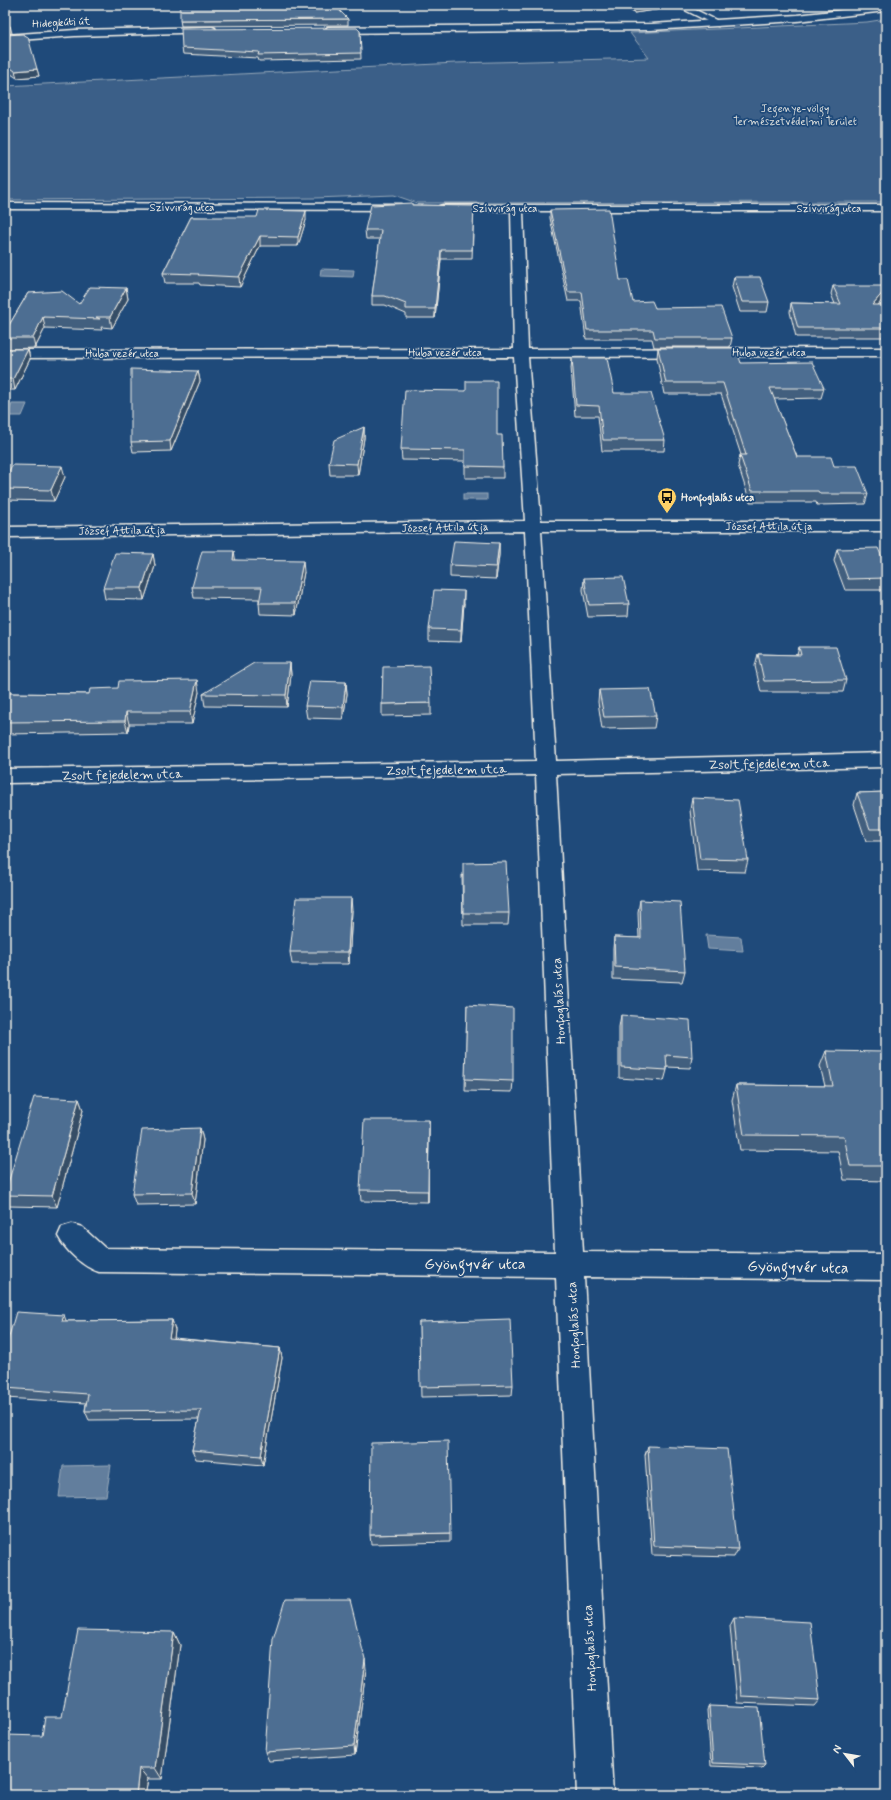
<svg xmlns="http://www.w3.org/2000/svg" width="891" height="1800" font-family="Mynerve,sans-serif">
	<style>
		.green { fill: #3a5f88; stroke: #97a8b8 }
		.water { fill: #627e9d; stroke: #9cacbb }
		.lines { fill: none; stroke-linecap: round; stroke-linejoin: round }
		.minor-casing { stroke: #f4f1e8; stroke-width: 3 }
		.secondary-casing { stroke: #f4f1e8; stroke-width: 3 }
		.minor { fill: #1f4a7a; fill-rule: evenodd }
		.secondary { fill: #1f4a7a; fill-rule: evenodd }
		.wall { fill: #425f7e; stroke: #f4f1e8 }
		.shaded-wall { fill: #364d66; stroke: #f4f1e8 }
		.building { fill: #4d6e92; stroke: #f4f1e8 }
		.labels { text-anchor: middle; stroke-width: 3.5; stroke-linejoin: round; paint-order: stroke }
		.far-street-label { font-size: 11px; fill: #f4f1e8; stroke: #1f4a7a }
		.far-park-label { font-size: 11px; fill: #e1e2de; stroke: #1f4a7a }
		.far-poi-label { font-size: 11px; font-weight: bold; fill: #f4f1e8; stroke: #1f4a7a; text-anchor: start }
		.street-label { font-size: 13px; fill: #f4f1e8; stroke: #1f4a7a }
		.near-street-label { font-size: 16px; fill: #f4f1e8; stroke: #1f4a7a }
	</style>
	<rect width="100%" height="100%" fill="#1f4a7a"/>
	<filter id="ink" filterUnits="userSpaceOnUse"><feTurbulence type="fractalNoise" baseFrequency=".025" numOctaves="2"/><feDisplacementMap in="SourceGraphic" scale="8" xChannelSelector="R" yChannelSelector="G"/><feConvolveMatrix kernelMatrix="1 2 1 2 8 2 1 2 1" color-interpolation-filters="sRGB"/></filter>
	<g filter="url(#ink)">
		<polygon class="green" points="886,19 886,202 417,203 394,195 315,198 5,200 5,86 456,63 649,58 630,33 867,22"/>
		<g class="water">
			<polygon points="321,269 354,270 353,277 320,276"/>
			<polygon points="12,404 27,404 22,416 7,416"/>
			<rect x="463" y="494" width="24" height="6"/>
			<polygon points="706,935 741,937 743,951 708,949"/>
			<polygon points="111,1465 106,1496 59,1497 63,1466"/>
		</g>
		<g class="lines">
			<g class="minor-casing">
				<g id="minor">
					<polygon points="675,5 686,5 722,23 718,26 715,25"/>
					<polygon points="5,203 401,204 407,207 401,210 5,209"/>
					<path d="M443,205H886V211H523L528,349L886,348V356L528,357L541,521H886V531H541L556,761L886,753V767L556,774L583,1252L886,1254V1280L584,1277L613,1795H577L556,1277L99,1272C83,1267 66,1251 58,1236L62,1227L72,1224L82,1227L105,1248L555,1252L536,775L5,783V769L536,761L525,531L5,537V527L525,521L514,357L5,358V350L514,349L511,211L439,210L437,208L439,206Z"/>
				</g>
			</g>
			<g class="secondary-casing">
				<g id="secondary">
					<polygon points="886,5 886,11 797,21 651,30 328,33 324,30 328,27 651,24 797,15"/>
					<polygon points="212,27 215,28 216,30 215,32 75,36 5,41 5,35 75,30"/>
				</g>
			</g>
			<use href="#minor" class="minor"/>
			<use href="#secondary" class="secondary"/>
		</g>
		<g class="wall">
			<polygon points="622,5 677,5 676,7 634,13"/>
			<polygon points="348,19 348,25 181,26 180,20"/>
			<polygon points="360,31 361,59 259,61 258,58 183,54 182,48"/>
			<polygon points="5,35 37,69 39,76 17,78 5,70"/>
			<polygon points="412,205 474,206 472,259 441,259 435,318 406,318 406,314 385,305 372,305 372,296 380,239 366,239 365,230"/>
			<polygon points="550,210 620,280 633,302 655,308 732,338 730,347 654,347 652,339 586,339 581,301 568,301 550,218"/>
			<polygon points="191,217 306,220 298,246 260,246 240,287 200,285 199,283 165,283 163,273"/>
			<polygon points="734,277 769,302 767,312 740,312 732,287"/>
			<polygon points="833,286 878,305 886,305 886,337 796,337 790,312 791,303 835,304 831,294"/>
			<polygon points="126,288 128,299 112,328 101,327 102,330 45,328 35,348 7,349 28,349 30,359 15,390 5,390 5,332 28,293 79,304"/>
			<polygon points="658,348 741,363 824,388 821,398 774,399 797,457 834,466 868,494 865,504 817,505 816,502 750,502 738,465 740,455 741,455 721,394 664,394 657,358"/>
			<polygon points="572,358 614,393 665,440 664,451 602,451 598,416 575,416 571,368"/>
			<polygon points="198,371 200,381 171,451 133,452 131,442"/>
			<polygon points="364,427 364,438 358,475 330,475 329,463"/>
			<polygon points="497,435 503,467 503,478 465,478 465,461 402,460 401,449"/>
			<polygon points="65,477 54,501 5,500 5,479"/>
			<polygon points="499,543 499,555 496,579 450,577 450,565"/>
			<polygon points="837,549 886,567 886,590 845,590 834,561"/>
			<polygon points="153,554 155,566 144,600 105,599 103,588"/>
			<polygon points="235,560 304,572 296,615 260,614 259,603 259,599 194,598 192,587"/>
			<polygon points="584,578 629,604 628,616 588,617 583,590"/>
			<polygon points="464,603 461,642 429,641 429,629"/>
			<polygon points="799,647 846,680 843,692 761,692 755,666 758,654 797,655"/>
			<polygon points="290,663 291,675 287,707 205,706 203,694"/>
			<polygon points="346,682 347,694 343,719 307,718 305,706"/>
			<polygon points="599,690 656,716 654,728 602,729 598,702"/>
			<polygon points="199,692 192,724 129,724 128,732 5,734 5,693 89,694"/>
			<polygon points="431,703 431,715 382,716 382,704"/>
			<polygon points="886,792 886,854 882,841 866,841 854,805 857,793"/>
			<polygon points="692,798 748,860 745,872 697,871 690,810"/>
			<polygon points="462,875 509,913 508,925 463,925"/>
			<polygon points="640,900 685,971 682,982 613,979 613,949 614,937 639,938 638,912"/>
			<polygon points="352,910 349,964 292,964 290,952"/>
			<polygon points="467,1005 513,1081 512,1092 465,1091"/>
			<polygon points="621,1015 692,1057 690,1068 667,1067 667,1070 664,1081 619,1078 619,1027"/>
			<polygon points="826,1051 886,1059 886,1181 844,1180 838,1151 740,1150 732,1100 736,1085 825,1086 820,1066"/>
			<polygon points="79,1099 83,1110 57,1207 9,1206 5,1196 5,1193"/>
			<polygon points="429,1120 428,1202 361,1201 360,1190"/>
			<polygon points="200,1128 203,1140 195,1204 136,1205 132,1194"/>
			<polygon points="886,1300 886,1330 881,1309"/>
			<polygon points="172,1320 175,1330 174,1338 280,1348 282,1358 263,1465 196,1459 192,1450 199,1419 89,1420 85,1411 86,1403 5,1398 5,1350 66,1321"/>
			<polygon points="419,1322 513,1385 512,1395 421,1397"/>
			<polygon points="648,1446 738,1549 734,1557 652,1555 645,1455"/>
			<polygon points="450,1533 450,1542 371,1544 370,1535"/>
			<polygon points="734,1618 820,1700 815,1706 737,1703 730,1626"/>
			<polygon points="174,1632 180,1645 162,1779 148,1779 145,1795 5,1795 42,1736 62,1717"/>
			<polygon points="366,1669 355,1755 269,1761 265,1752"/>
			<polygon points="709,1706 765,1765 762,1768 711,1766 707,1710"/>
		</g>
		<g class="shaded-wall">
			<polygon points="647,5 677,5 676,7 634,13 635,6"/>
			<polygon points="10,26 12,33 5,34 5,27"/>
			<polygon points="37,69 39,76 17,78 15,71"/>
			<polygon points="306,211 306,220 298,246 298,237"/>
			<polygon points="260,236 260,246 240,287 239,277"/>
			<polygon points="441,250 441,259 435,318 435,309"/>
			<polygon points="126,288 128,299 112,328 110,317"/>
			<polygon points="886,289 886,296 870,314 872,305"/>
			<polygon points="43,317 45,328 35,348 33,338"/>
			<polygon points="28,349 30,359 15,390 13,379"/>
			<polygon points="198,371 200,381 171,451 170,441"/>
			<polygon points="364,427 364,438 358,475 357,464"/>
			<polygon points="62,466 65,477 54,501 51,490"/>
			<polygon points="499,543 499,555 496,579 496,567"/>
			<polygon points="234,551 236,563 233,560"/>
			<polygon points="153,554 155,566 144,600 142,588"/>
			<polygon points="303,561 304,572 296,615 295,603"/>
			<polygon points="464,591 464,603 461,642 461,630"/>
			<polygon points="290,663 291,675 287,707 286,695"/>
			<polygon points="197,680 199,692 192,724 190,712"/>
			<polygon points="346,682 347,694 343,719 343,707"/>
			<polygon points="126,712 129,724 128,732 125,721"/>
			<polygon points="351,898 352,910 349,964 348,952"/>
			<polygon points="79,1099 83,1110 57,1207 52,1196"/>
			<polygon points="429,1120 429,1132 428,1202 428,1191"/>
			<polygon points="200,1128 203,1140 195,1204 192,1193"/>
			<polygon points="64,1315 68,1326 62,1321"/>
			<polygon points="172,1320 175,1330 173,1348 169,1338"/>
			<polygon points="280,1348 282,1358 263,1465 261,1456"/>
			<polygon points="174,1632 180,1645 162,1779 155,1768"/>
			<polygon points="365,1659 366,1669 355,1755 354,1746"/>
			<polygon points="139,1768 148,1779 145,1795 136,1795"/>
		</g>
		<g class="building">
			<polygon points="180,5 334,5 348,19 180,20"/>
			<polygon points="633,5 647,5 635,6"/>
			<polygon points="5,23 10,26 5,27"/>
			<polygon points="357,28 360,31 361,53 258,55 259,52 182,48 181,29"/>
			<polygon points="23,34 28,37 37,69 15,71 5,64 5,35"/>
			<polygon points="412,203 412,205 474,206 472,250 441,250 435,309 406,309 406,304 385,296 372,296 381,230 365,230 371,205"/>
			<polygon points="609,209 620,280 628,280 633,302 652,301 655,308 721,307 732,338 655,338 653,330 587,330 582,292 568,292 550,210"/>
			<polygon points="259,210 306,211 298,237 260,236 239,277 198,275 199,274 163,273 191,217 257,217"/>
			<polygon points="734,277 760,277 769,302 742,302"/>
			<polygon points="833,286 886,286 886,289 872,305 886,305 886,328 798,328 791,303 841,304"/>
			<polygon points="90,287 126,288 110,317 96,317 100,319 43,317 33,338 5,338 5,332 28,293 62,291 79,304"/>
			<polygon points="658,348 736,348 741,363 812,362 824,388 770,388 797,457 831,457 834,466 857,466 868,494 820,494 818,491 752,491 740,455 746,455 723,383 666,383"/>
			<polygon points="5,349 28,349 13,379 5,379"/>
			<polygon points="572,358 607,358 614,393 651,393 665,440 603,440 599,406 576,405"/>
			<polygon points="131,369 198,371 170,441 131,442"/>
			<polygon points="466,381 497,381 497,435 502,435 503,467 465,466 465,450 401,449 405,390 466,391"/>
			<polygon points="364,427 357,464 329,463 334,440"/>
			<polygon points="12,465 62,466 51,490 5,489 5,479"/>
			<polygon points="454,541 499,543 496,567 450,565"/>
			<polygon points="878,548 886,567 886,578 848,579 837,549"/>
			<polygon points="202,551 234,551 233,560 303,561 295,603 259,603 262,587 192,587"/>
			<polygon points="115,553 153,554 142,588 103,588"/>
			<polygon points="623,577 629,604 589,605 584,578"/>
			<polygon points="434,590 464,591 461,630 429,629"/>
			<polygon points="799,647 836,647 846,680 764,681 758,654 801,655"/>
			<polygon points="254,663 290,663 286,695 203,694"/>
			<polygon points="429,666 431,703 382,704 383,667"/>
			<polygon points="197,680 190,712 126,712 125,721 5,722 5,693 89,694 90,689 118,688 119,681"/>
			<polygon points="310,681 346,682 343,707 305,706"/>
			<polygon points="650,689 656,716 604,717 599,690"/>
			<polygon points="886,792 886,830 886,829 870,829 857,793"/>
			<polygon points="692,798 738,800 748,860 700,859"/>
			<polygon points="506,862 509,913 463,913 463,863"/>
			<polygon points="296,898 351,898 348,952 290,952"/>
			<polygon points="640,900 680,902 685,971 615,967 614,937 641,938"/>
			<polygon points="467,1005 513,1008 513,1081 465,1079"/>
			<polygon points="621,1015 690,1020 692,1057 666,1055 667,1070 621,1067"/>
			<polygon points="826,1051 884,1052 886,1059 886,1166 850,1166 844,1136 744,1135 736,1085 833,1086"/>
			<polygon points="34,1097 79,1099 52,1196 5,1195 5,1193"/>
			<polygon points="364,1120 429,1120 428,1191 360,1190"/>
			<polygon points="200,1128 192,1193 132,1194 142,1130"/>
			<polygon points="16,1312 64,1315 62,1321 172,1320 169,1338 280,1348 261,1456 192,1450 201,1410 85,1411 88,1394 5,1388 5,1350"/>
			<polygon points="510,1319 513,1385 420,1387 419,1322"/>
			<polygon points="448,1441 450,1533 370,1535 371,1443"/>
			<polygon points="648,1446 727,1449 738,1549 654,1546"/>
			<polygon points="285,1600 350,1600 365,1659 354,1746 265,1752 273,1639"/>
			<polygon points="734,1618 810,1622 820,1700 741,1696"/>
			<polygon points="78,1630 174,1632 155,1768 139,1768 136,1795 5,1795 5,1735 42,1736 45,1717 62,1717"/>
			<polygon points="709,1706 759,1708 765,1765 713,1763"/>
		</g>
	</g>
	<defs>
		<g id="bus-pin" transform="scale(1)"><path d="M0 17L-7.5 6A9.5 9.5 0 1 1 7.5 6Z" fill="#ffd166" stroke="#1f4a7a"/><path d="M-5-6H5V4H4V6H2V4H-2V6H-4V4H-5ZM-3.5-4V0h7V-4ZM-3.5 1.2v1.5H-2V1.2ZM2 1.2v1.5H3.5V1.2Z" fill="#111"/></g>
	</defs>
	<g fill-rule="evenodd">
		<use href="#bus-pin" x="667" y="497"/>
	</g>
	<g class="labels">
		<g class="far-street-label">
			<text transform="translate(61 22) rotate(-3)" y="4">Hidegkúti út</text>
			<text x="182" y="211">Szívvirág utca</text>
			<text x="505" y="212">Szívvirág utca</text>
			<text x="829" y="212">Szívvirág utca</text>
			<text x="445" y="356">Huba vezér utca</text>
			<text x="769" y="356">Huba vezér utca</text>
			<text x="122" y="357">Huba vezér utca</text>
			<text x="769" y="530">József Attila útja</text>
			<text transform="translate(445 527) rotate(-1)" y="4">József Attila útja</text>
			<text transform="translate(122 530) rotate(-1)" y="4">József Attila útja</text>
		</g>
		<g class="far-park-label">
			<text x="795" y="112">Jegenye-völgy<tspan x="795" dy="13">Természetvédelmi Terület</tspan></text>
		</g>
		<g class="far-poi-label">
			<text x="681" y="501">Honfoglalás utca</text>
		</g>
		<g class="street-label">
			<text transform="translate(769 763) rotate(-1)" y="5">Zsolt fejedelem utca</text>
			<text transform="translate(446 769) rotate(-1)" y="5">Zsolt fejedelem utca</text>
			<text transform="translate(122 774) rotate(-1)" y="5">Zsolt fejedelem utca</text>
			<text transform="translate(558 1001) rotate(-93)" y="5">Honfoglalás utca</text>
			<text transform="translate(573 1325) rotate(-93)" y="5">Honfoglalás utca</text>
			<text transform="translate(589 1648) rotate(-93)" y="5">Honfoglalás utca</text>
		</g>
		<g class="near-street-label">
			<text x="475" y="1269">Gyöngyvér utca</text>
			<text transform="translate(798 1266) rotate(1)" y="6">Gyöngyvér utca</text>
		</g>
	</g>
	<rect width="891" height="1800" fill="none" stroke="#1f4a7a" stroke-width="20"/>
	<rect x="10" y="10" width="871" height="1780" fill="none" stroke="#f4f1e8" stroke-width="1.5" filter="url(#ink)"/>
	<g transform="translate(845 1754) rotate(301)" stroke="#1f4a7a" stroke-width="3" paint-order="stroke">
	<path d="M0-3L7 15L0 10L-7 15Z" fill="#f4f1e8"/>
	<text y="-6" font-size="11" font-weight="bold" text-anchor="middle" fill="#f4f1e8">N</text>
	</g>
</svg>
